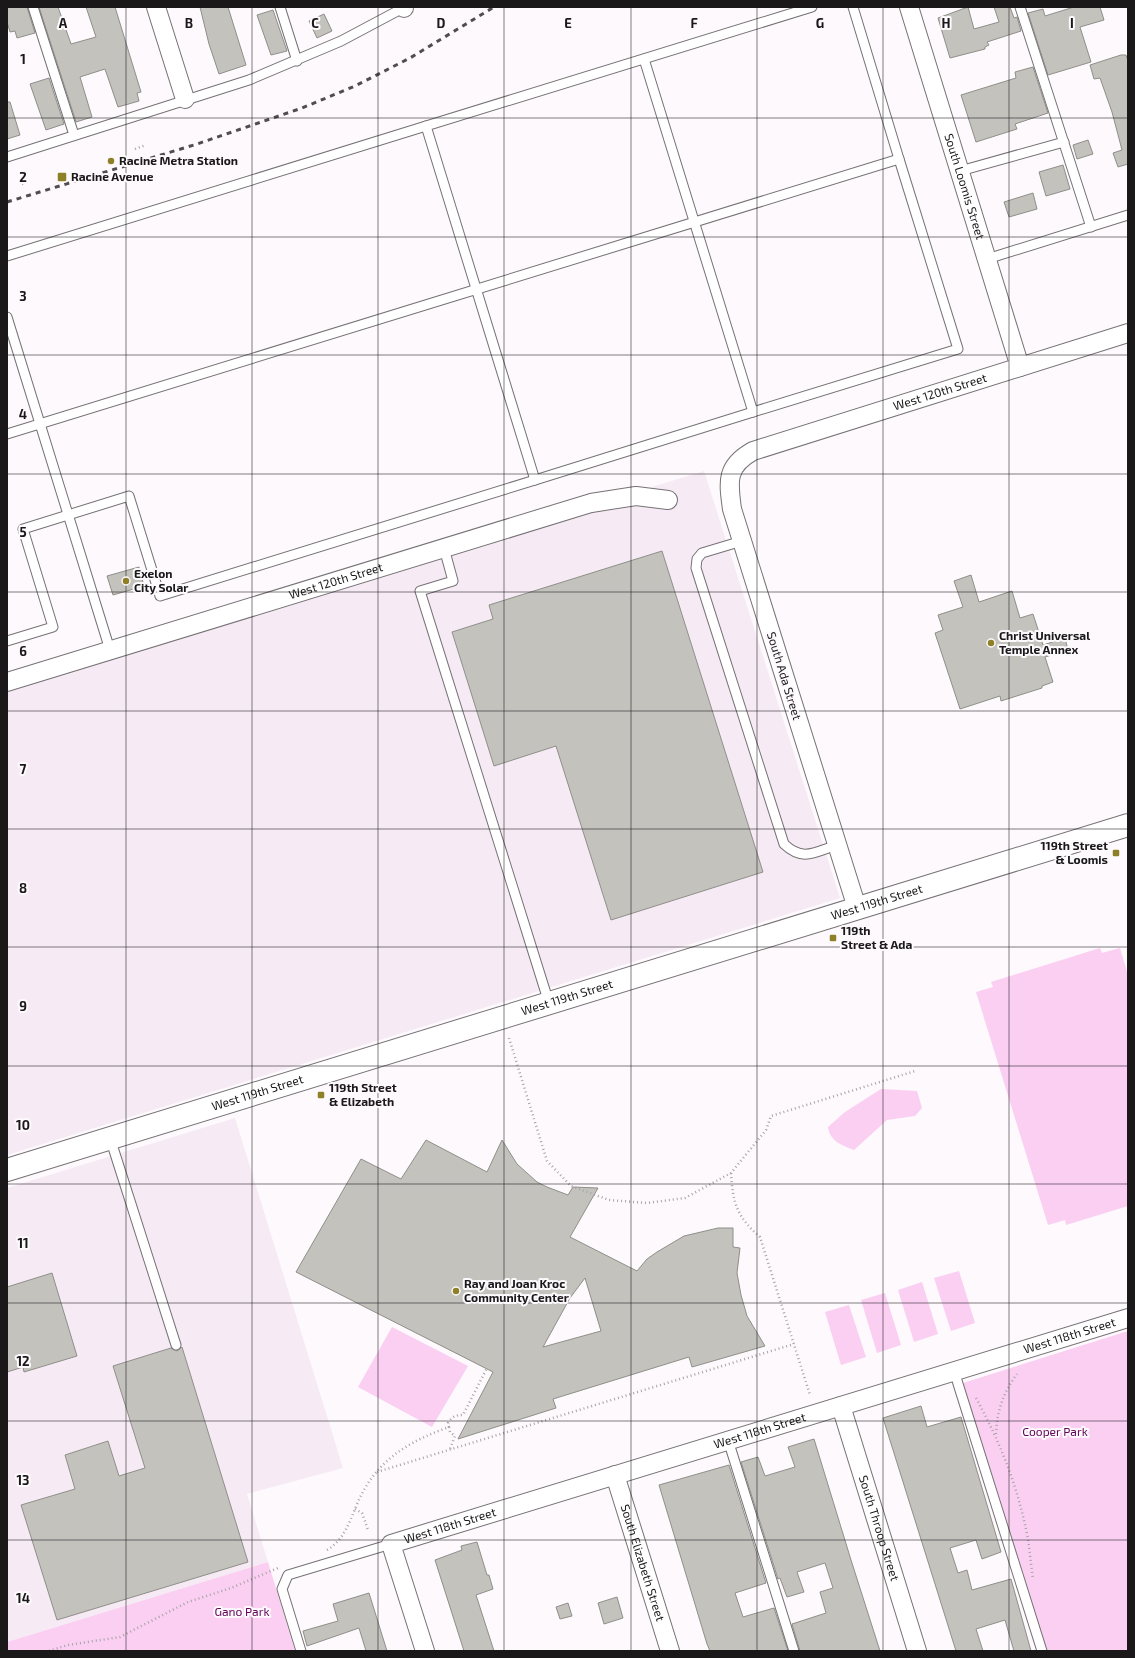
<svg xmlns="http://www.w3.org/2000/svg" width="1135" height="1658" font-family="'Exo 2',sans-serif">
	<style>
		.built { fill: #f6ebf4 }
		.green { fill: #facff2 }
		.building { fill: #c3c2bd; stroke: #8f8f8a; fill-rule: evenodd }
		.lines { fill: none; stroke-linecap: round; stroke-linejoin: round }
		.lane-casing { stroke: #767275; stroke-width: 11 }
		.street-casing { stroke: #767275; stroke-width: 20 }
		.secondary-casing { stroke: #767275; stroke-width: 24 }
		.path { stroke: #a7a4a6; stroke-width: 2.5; stroke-dasharray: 1 3; stroke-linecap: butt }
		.lane { stroke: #fff; stroke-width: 9 }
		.street { stroke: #fff; stroke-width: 18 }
		.secondary { stroke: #fff; stroke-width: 22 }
		.rail { stroke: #4f4d4e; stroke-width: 3; stroke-dasharray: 5 5; stroke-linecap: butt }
		.grid { fill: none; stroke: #1a1819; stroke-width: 1; stroke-opacity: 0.55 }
		.poi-dot { fill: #8d8027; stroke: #fdf9fc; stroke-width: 1.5 }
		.labels { text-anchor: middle; stroke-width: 4; stroke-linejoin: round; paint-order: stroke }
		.poi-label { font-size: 12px; font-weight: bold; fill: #1a1819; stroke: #fdf9fc; text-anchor: start }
		.street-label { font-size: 12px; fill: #1a1819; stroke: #fdf9fc }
		.park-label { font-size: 12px; fill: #600559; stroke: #fdf9fc }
		.grid-label { font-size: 13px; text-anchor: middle; font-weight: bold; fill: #1a1819; stroke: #fdf9fc; stroke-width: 4; stroke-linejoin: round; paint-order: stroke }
	</style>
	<rect width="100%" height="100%" fill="#fdf9fc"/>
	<g class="built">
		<polygon points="704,471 840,898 7,1155 7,685"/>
		<polygon points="235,1118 343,1468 247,1494 268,1562 7,1642 7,1188"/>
	</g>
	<g class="green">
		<polygon points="1100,948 1102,953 1120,948 1128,975 1128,1206 1066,1225 1065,1220 1048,1225 976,992 993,987 991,982"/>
		<path d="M881,1089L917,1091L922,1108L915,1116L887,1120L854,1150C841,1145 830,1141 828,1127L845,1112Z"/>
		<polygon points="959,1271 975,1323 951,1331 934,1278"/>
		<polygon points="922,1282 938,1334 914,1342 898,1290"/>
		<polygon points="885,1293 901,1345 877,1353 861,1300"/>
		<polygon points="849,1305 866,1357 841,1365 825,1312"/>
		<polygon points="392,1327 468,1366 432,1427 358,1387"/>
		<polygon points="1128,1331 1128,1651 1047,1651 963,1383"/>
		<polygon points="268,1562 295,1651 7,1651 7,1642"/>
	</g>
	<g class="building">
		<polygon points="7,7 27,7 35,33 17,38 15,31 10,32 7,22"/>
		<polygon points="39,7 58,7 71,44 96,37 86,7 115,7 141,92 137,93 139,101 118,107 105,69 80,77 92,117 76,122"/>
		<polygon points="200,7 228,7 246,65 219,74 209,44"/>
		<polygon points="968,7 974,29 999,22 994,7 1010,7 1014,18 1017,17 1021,31 987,42 989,45 985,47 985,49 950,58 938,18"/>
		<polygon points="1074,7 1100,7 1104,20 1080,27 1091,62 1048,75 1028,13 1043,9 1045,16"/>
		<polygon points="273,10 287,51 271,55 257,15"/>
		<polygon points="324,14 332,31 317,38 309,21"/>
		<polygon points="1121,55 1126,55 1128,61 1128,164 1118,167 1113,153 1122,150 1112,112 1100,78 1094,79 1090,65"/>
		<polygon points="1033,67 1048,113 1015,124 1017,129 976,142 961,95 1016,78 1015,72"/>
		<polygon points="49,78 64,124 46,130 30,84"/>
		<polygon points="7,102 10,102 20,135 7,139"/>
		<polygon points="1088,140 1093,154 1077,159 1073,145"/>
		<polygon points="1063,165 1070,189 1046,196 1039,172"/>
		<polygon points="1033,193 1037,209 1009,217 1004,202"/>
		<polygon points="662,551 763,872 611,920 556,746 494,766 452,632 493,619 489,605"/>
		<polygon points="139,567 144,586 113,595 107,576"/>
		<polygon points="971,575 979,602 1012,591 1020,618 1033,614 1043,645 1065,638 1068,650 1045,657 1053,682 1042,686 1042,688 1001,701 1000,696 960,709 935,633 943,630 938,615 963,607 954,581"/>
		<path d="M426,1140L487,1172L502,1140L517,1164L537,1182L547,1187L568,1195L573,1187L598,1188L570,1237L637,1271L647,1259L657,1252L684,1236L718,1228H733V1247L740,1248L737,1273L741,1295L747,1316L765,1346L692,1367L689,1357L553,1399L556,1408L458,1439L493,1372L296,1272L361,1159L401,1179ZM585,1278L601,1331L543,1347L570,1298Z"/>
		<polygon points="52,1273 77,1356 24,1372 23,1367 7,1372 7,1287"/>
		<polygon points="182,1347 248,1562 57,1620 21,1505 75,1489 65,1455 108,1441 119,1476 145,1468 113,1366 171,1348 177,1351"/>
		<polygon points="921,1406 927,1427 961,1417 1001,1552 982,1559 976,1540 950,1548 958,1573 967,1570 972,1590 1011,1579 1031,1651 1014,1651 1005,1620 976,1629 983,1651 956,1651 883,1418"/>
		<polygon points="814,1439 851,1560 880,1651 800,1651 792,1624 826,1613 820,1592 833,1588 825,1563 797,1572 804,1592 787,1597 780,1578 778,1579 741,1462 758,1457 765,1476 795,1467 788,1447"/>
		<polygon points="729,1465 766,1583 735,1593 743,1617 774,1608 788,1651 710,1651 707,1644 659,1485"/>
		<polygon points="477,1542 487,1575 489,1575 493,1589 476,1595 494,1651 464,1651 435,1560 462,1550 461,1546"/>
		<polygon points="369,1593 387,1651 366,1651 359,1628 307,1646 303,1631 338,1621 333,1604"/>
		<polygon points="617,1597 623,1618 604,1624 598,1603"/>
		<polygon points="568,1603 572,1616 560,1619 556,1607"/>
	</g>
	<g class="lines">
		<g class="lane-casing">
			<g id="lane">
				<polyline points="33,7 74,135"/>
				<polyline points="280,7 297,61"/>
				<polyline points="853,7 899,159"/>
				<polyline points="1020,7 1091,227"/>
				<polyline points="7,157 249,80 341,41 405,7"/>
				<polyline points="960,171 1064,142"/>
				<polyline points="7,256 426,126"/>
				<polyline points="987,259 1128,215"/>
				<polyline points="7,317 110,650"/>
				<polyline points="753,412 535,480 426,126 812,7"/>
				<path d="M7,434C304,342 602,251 899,159L958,349L753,412L644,59"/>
				<path d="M742,541L702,553L697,559L696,568L784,844C803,862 815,852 837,845"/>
				<polyline points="444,548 453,581 420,591 549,1003"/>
				<polyline points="7,641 53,627 23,529 129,496 160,596 535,480"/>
				<polyline points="110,1138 176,1345"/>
				<polyline points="954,1371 1042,1651"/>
				<polyline points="728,1440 794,1651"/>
				<polyline points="301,1651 282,1589 288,1575 391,1544"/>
			</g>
		</g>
		<g class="street-casing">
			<g id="street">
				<polyline points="156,7 185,99"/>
				<polyline points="404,7 404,8"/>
				<path id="s1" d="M909,7L1020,367"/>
				<path id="s2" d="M7,682L591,503L636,496L668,500"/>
				<path id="s3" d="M857,908L732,509C728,481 726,466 753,451L1128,333"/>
				<path id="s4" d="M841,1406L917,1651"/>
				<path id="s5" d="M615,1475L670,1651"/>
				<path id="s6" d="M425,1651L391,1544L1128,1318"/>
			</g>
		</g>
		<g class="secondary-casing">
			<g id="secondary">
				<path id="s7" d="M7,1170L1128,825"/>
			</g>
		</g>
		<g class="path">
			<polyline points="135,149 146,145"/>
			<polyline points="22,184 29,182"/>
			<polyline points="509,1038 547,1161 571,1186 609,1200 647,1203 685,1198 731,1173 766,1130 771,1116 915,1071"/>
			<path d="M731,1173C733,1204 737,1217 760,1237L810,1395"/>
			<path d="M976,1398C1001,1444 1018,1487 1028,1539C1030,1552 1031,1566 1033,1579"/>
			<polyline points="449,1427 450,1432 455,1436 450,1449"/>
			<path d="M996,1434C997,1411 1003,1393 1017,1374"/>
			<polyline points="377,1472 794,1344"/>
			<polyline points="355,1509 362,1513 368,1530"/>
			<path d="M327,1550C349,1537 352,1510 364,1490C383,1456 413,1440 449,1427L448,1423C452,1417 455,1415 463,1415L487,1368"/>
			<polyline points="49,1651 68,1645 120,1637 188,1602 231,1588 278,1568"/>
		</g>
		<use href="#lane" class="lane"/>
		<use href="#street" class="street"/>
		<use href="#secondary" class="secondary"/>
		<polyline class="rail" points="7,202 197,144 302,108 355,86 410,58 494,7"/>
	</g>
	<path class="grid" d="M126,7V1651M252,7V1651M378,7V1651M504,7V1651M631,7V1651M757,7V1651M883,7V1651M1009,7V1651M7,118H1128M7,237H1128M7,355H1128M7,474H1128M7,592H1128M7,711H1128M7,829H1128M7,947H1128M7,1066H1128M7,1184H1128M7,1303H1128M7,1421H1128M7,1540H1128"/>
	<g class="poi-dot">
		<circle cx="111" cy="161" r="4"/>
		<rect x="57" y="172" width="10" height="10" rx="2"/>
		<circle cx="126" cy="581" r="4"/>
		<circle cx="991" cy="643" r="4"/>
		<rect x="1112" y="849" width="8" height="8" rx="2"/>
		<rect x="829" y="934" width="8" height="8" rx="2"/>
		<rect x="317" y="1091" width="8" height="8" rx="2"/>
		<circle cx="456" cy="1291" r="4"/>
	</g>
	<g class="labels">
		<g class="poi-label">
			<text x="119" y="165">Racine Metra Station</text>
			<text x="71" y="181">Racine Avenue</text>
			<text x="134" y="578">Exelon<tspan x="134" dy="14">City Solar</tspan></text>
			<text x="999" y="640">Christ Universal<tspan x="999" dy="14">Temple Annex</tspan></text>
			<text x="1108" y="850" text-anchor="end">119th Street<tspan x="1108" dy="14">&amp; Loomis</tspan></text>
			<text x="841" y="935">119th<tspan x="841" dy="14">Street &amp; Ada</tspan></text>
			<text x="329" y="1092">119th Street<tspan x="329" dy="14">&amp; Elizabeth</tspan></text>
			<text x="464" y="1288">Ray and Joan Kroc<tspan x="464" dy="14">Community Center</tspan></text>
		</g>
		<g class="street-label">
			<text dy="4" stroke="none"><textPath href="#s1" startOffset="188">South Loomis Street</textPath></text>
			<text dy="4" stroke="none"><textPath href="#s3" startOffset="682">West 120th Street</textPath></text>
			<text dy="4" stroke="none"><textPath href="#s2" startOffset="344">West 120th Street</textPath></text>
			<text transform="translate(784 676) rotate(73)" y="4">South Ada Street</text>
			<text dy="4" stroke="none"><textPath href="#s7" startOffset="910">West 119th Street</textPath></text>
			<text dy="4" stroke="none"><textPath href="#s7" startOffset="586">West 119th Street</textPath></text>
			<text dy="4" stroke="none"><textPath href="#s7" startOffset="262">West 119th Street</textPath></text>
			<text dy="4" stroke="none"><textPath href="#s6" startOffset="822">West 118th Street</textPath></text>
			<text dy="4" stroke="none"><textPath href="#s6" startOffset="498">West 118th Street</textPath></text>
			<text dy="4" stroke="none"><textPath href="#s6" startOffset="174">West 118th Street</textPath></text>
			<text dy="4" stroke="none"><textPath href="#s4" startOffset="128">South Throop Street</textPath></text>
			<text dy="4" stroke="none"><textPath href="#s5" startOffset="92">South Elizabeth Street</textPath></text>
		</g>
		<g class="park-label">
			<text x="1055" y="1436">Cooper Park</text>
			<text x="242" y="1616">Gano Park</text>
		</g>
	</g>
	<g class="grid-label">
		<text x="63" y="28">A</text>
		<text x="189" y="28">B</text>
		<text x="315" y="28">C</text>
		<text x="441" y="28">D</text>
		<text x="568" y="28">E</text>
		<text x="694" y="28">F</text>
		<text x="820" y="28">G</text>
		<text x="946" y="28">H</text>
		<text x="1072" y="28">I</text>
		<text x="23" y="64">1</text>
		<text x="23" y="182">2</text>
		<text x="23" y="301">3</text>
		<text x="23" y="419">4</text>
		<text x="23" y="537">5</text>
		<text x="23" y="656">6</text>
		<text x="23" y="774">7</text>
		<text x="23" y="893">8</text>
		<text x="23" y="1011">9</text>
		<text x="23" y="1130">10</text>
		<text x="23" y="1248">11</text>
		<text x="23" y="1366">12</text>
		<text x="23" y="1485">13</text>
		<text x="23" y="1603">14</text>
	</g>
	<rect width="1135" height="1658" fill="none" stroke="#1a1819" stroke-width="16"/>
</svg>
